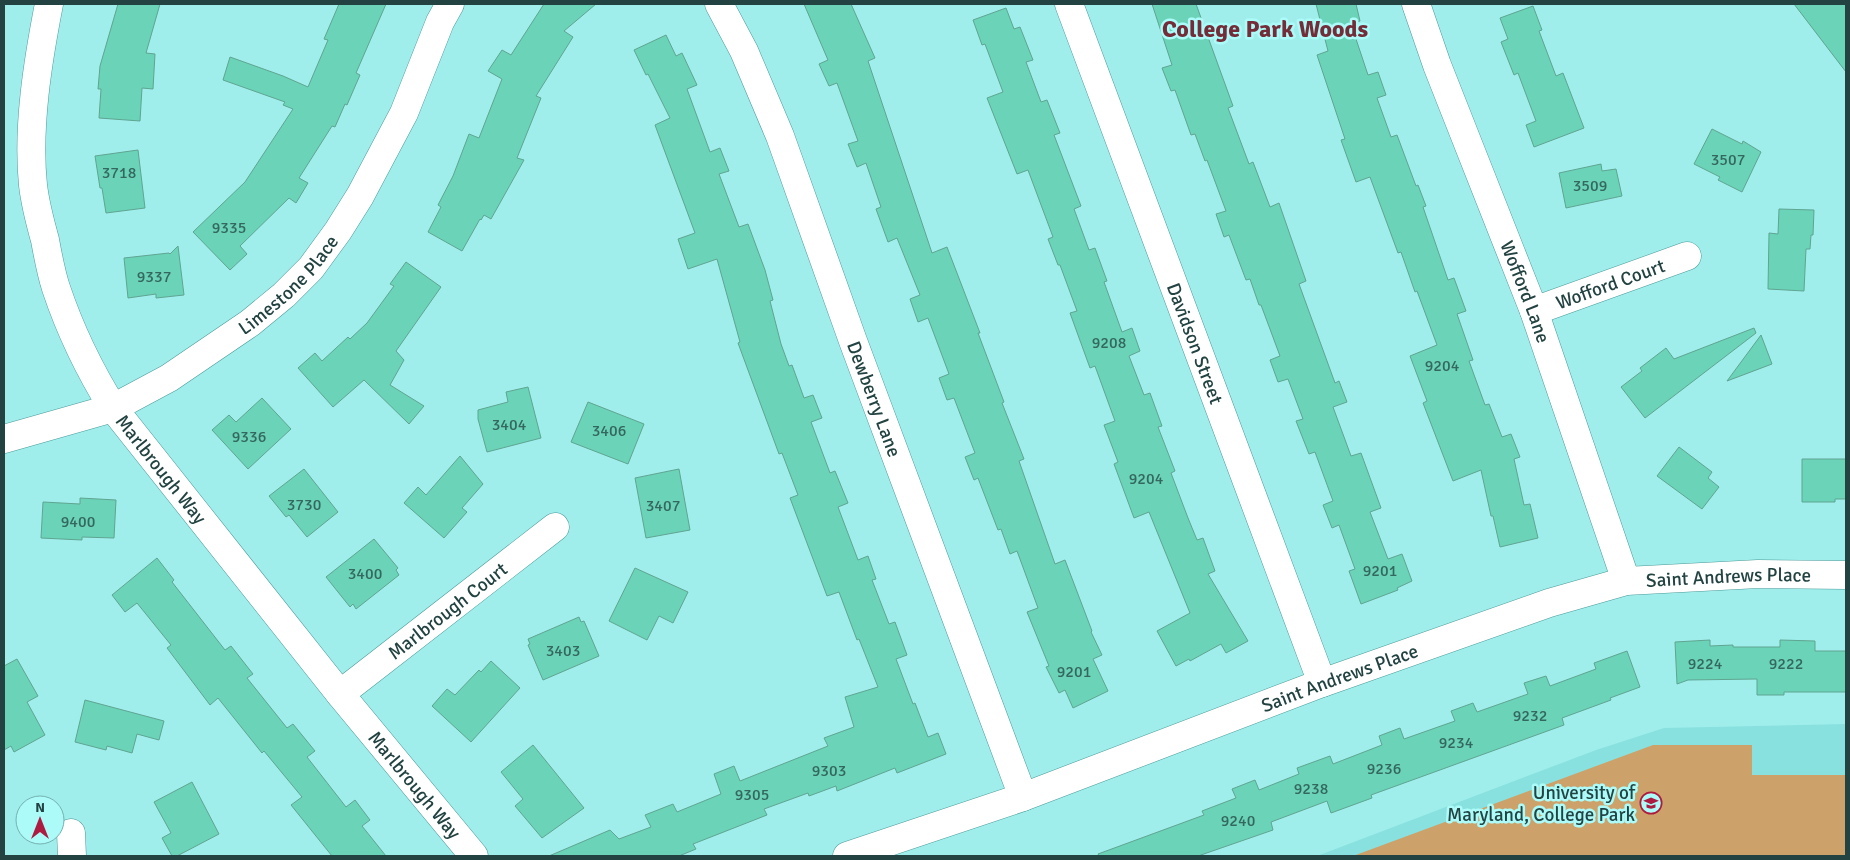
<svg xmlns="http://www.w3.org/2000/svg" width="1850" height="860" font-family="Signika,sans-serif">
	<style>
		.built { fill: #89e1df }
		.green { fill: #cca26a }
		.building { fill: #6bd3b7; stroke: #5fa591 }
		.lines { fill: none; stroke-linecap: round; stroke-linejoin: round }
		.minor-casing { stroke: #4b9a99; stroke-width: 29 }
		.minor { stroke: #fff; stroke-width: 28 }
		.labels { text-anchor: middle; stroke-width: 5; stroke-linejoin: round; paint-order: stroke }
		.number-label { font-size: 16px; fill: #34675f }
		.street-label { font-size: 19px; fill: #224342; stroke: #acfbf9 }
		.poi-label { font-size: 19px; fill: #224342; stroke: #acfbf9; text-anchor: end }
		.district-label { font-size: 24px; font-weight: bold; fill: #742d38; stroke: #acfbf9 }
	</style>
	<rect width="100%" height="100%" fill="#9feeec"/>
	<polygon class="built" points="1846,724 1846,856 1317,856 1596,750 1664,728"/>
	<polygon class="green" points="1653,745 1752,745 1752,775 1846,775 1846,856 1353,856"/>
	<g class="building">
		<polygon points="118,4 160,4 146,53 155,54 153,89 142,88 140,121 99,118 101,89 98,89 100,66"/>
		<polygon points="339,4 386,4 356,73 360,75 347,105 345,104 335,127 332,126 299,178 308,183 296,203 289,198 240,246 247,254 230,270 193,232 245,182 293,109 283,105 285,102 223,80 230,57 283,76 308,87 328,40 324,39"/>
		<polygon points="544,4 596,4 564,31 573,37 536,96 541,98 517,158 524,160 491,219 484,215 481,220 480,219 462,251 428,232 441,207 438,205 453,176 469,134 479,138 502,79 488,71 502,50 511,55"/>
		<polygon points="804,4 851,4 875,58 868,61 932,253 947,247 980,333 978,333 1004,402 1002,403 1024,459 1019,461 1055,564 1065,560 1092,631 1091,632 1102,655 1093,659 1108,691 1073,708 1065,690 1059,693 1046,667 1049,666 1027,612 1038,608 1017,551 1010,554 1001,529 998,530 978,478 974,480 965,457 975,453 954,398 947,400 939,378 949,374 928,318 918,322 910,299 920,295 897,238 888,242 876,209 881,207 866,163 857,167 848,144 858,141 837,83 829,86 819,64 828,60"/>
		<polygon points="1152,4 1196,4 1233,106 1228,108 1249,164 1253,162 1270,207 1279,203 1306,281 1299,284 1335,383 1339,381 1347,402 1333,407 1351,456 1361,453 1381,508 1370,512 1388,559 1402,554 1412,581 1397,588 1398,590 1361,604 1349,571 1355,569 1339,525 1332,528 1323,505 1333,501 1315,452 1309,454 1296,421 1303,419 1288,379 1278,382 1270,360 1280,356 1261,305 1259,305 1250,279 1246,280 1229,235 1224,237 1216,214 1226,211 1207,160 1205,161 1195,134 1191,135 1175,90 1171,91 1162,68 1172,65"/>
		<polygon points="1316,4 1356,4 1360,21 1351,24 1368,75 1378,72 1386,95 1377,98 1391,137 1397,135 1416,186 1418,185 1426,206 1423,207 1448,280 1454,278 1466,311 1457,314 1473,360 1469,361 1485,405 1489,404 1502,437 1511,434 1520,457 1514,459 1524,505 1530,504 1538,538 1500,547 1493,516 1491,516 1481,470 1453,481 1423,403 1427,401 1410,356 1437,345 1417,291 1415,292 1401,252 1398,253 1370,177 1356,182 1341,140 1345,139 1317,55 1328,51"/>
		<polygon points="1794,4 1846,4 1846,72"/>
		<polygon points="1533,6 1542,30 1539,31 1556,76 1563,73 1584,128 1534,147 1526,125 1536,121 1518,73 1514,75 1501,42 1508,39 1500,18"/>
		<polygon points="1006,8 1014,29 1020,27 1033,60 1026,62 1041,102 1047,100 1060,133 1054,135 1081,206 1074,209 1089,250 1095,248 1107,281 1104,282 1122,332 1132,328 1140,351 1129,356 1144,395 1150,393 1162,426 1158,427 1175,471 1171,473 1188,518 1197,540 1203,538 1215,571 1208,574 1248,641 1226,653 1221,644 1190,661 1189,659 1176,666 1157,631 1190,613 1149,512 1134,518 1114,464 1118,462 1104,425 1115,421 1095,366 1090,368 1070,313 1077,311 1060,265 1058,265 1048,239 1053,237 1028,170 1017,174 987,98 1003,92 985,44 982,45 973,20"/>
		<polygon points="666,35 676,56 682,53 697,85 687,89 710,152 720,148 729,171 719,174 739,227 748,224 765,270 773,300 770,301 781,344 789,366 792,365 804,398 813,395 822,418 811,422 830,473 835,471 848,503 838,507 858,560 868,556 876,579 872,580 889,624 895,622 907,655 896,659 913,704 915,703 928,737 938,733 946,754 897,773 895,768 837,791 836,786 809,796 808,793 764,809 767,815 693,844 696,849 679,856 549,856 610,830 619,839 651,827 645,815 673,804 677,812 721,794 714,774 734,766 740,781 828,746 824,738 854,727 845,697 878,687 859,639 857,640 839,592 827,596 790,498 798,495 782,453 779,454 738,343 740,342 717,259 688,269 678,239 695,233 655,125 670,118 648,74 646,75 634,50"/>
		<polygon points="1712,129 1742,144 1743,141 1761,152 1742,192 1718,180 1720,177 1694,164"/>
		<polygon points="138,150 145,208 106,213 102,188 100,188 95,156"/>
		<polygon points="1601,164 1602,171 1616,169 1622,196 1566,208 1559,173"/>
		<polygon points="1779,209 1814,210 1813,235 1811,235 1810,249 1806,249 1804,291 1768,289 1769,233 1778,234"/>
		<polygon points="178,246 184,295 156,298 156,294 128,298 124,258 169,253 170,254"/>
		<polygon points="406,262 441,287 396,351 404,360 390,385 424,406 409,424 364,380 333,407 298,368 315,353 322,361 348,337 350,339 367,323 394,286 390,284"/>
		<polygon points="1754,328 1756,333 1645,418 1621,387 1642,371 1640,368 1666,348 1674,359"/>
		<polygon points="1761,335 1772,364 1727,381"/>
		<polygon points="528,387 541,438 487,452 478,419 478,410 508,402 506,392"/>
		<polygon points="262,398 291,429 248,469 212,430 229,415 236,422"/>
		<polygon points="588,402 644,424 628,464 571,442"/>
		<polygon points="1679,447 1712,472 1708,478 1719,487 1702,509 1657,476"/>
		<polygon points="460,456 483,484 462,508 467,512 444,538 404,503 418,487 426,495"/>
		<polygon points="1802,459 1846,459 1846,499 1835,499 1835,502 1802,502"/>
		<polygon points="304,469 338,512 307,537 289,515 286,517 269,496"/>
		<polygon points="679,469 690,530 646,538 635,478"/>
		<polygon points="80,498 116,500 114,538 82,537 82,540 41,538 43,502 80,504"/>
		<polygon points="374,539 398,568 396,570 399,575 356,609 353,604 350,607 326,577"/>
		<polygon points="157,558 174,580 172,582 225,650 231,646 253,674 247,678 287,728 293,724 315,751 307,757 346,807 355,800 370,820 362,826 386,856 332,856 291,805 302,797 264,751 262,753 218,698 210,705 167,648 171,645 137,603 125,612 112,595"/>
		<polygon points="635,568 688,592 673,623 659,616 647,640 609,621"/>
		<polygon points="579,617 581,622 584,621 599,656 543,680 528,645 530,644 528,639"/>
		<polygon points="1710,640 1710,646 1733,645 1733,647 1780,647 1780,640 1815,641 1815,651 1846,651 1846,692 1784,692 1784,695 1757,695 1757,679 1688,680 1677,684 1675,642"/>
		<polygon points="1627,651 1640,687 1610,698 1611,700 1562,718 1564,725 1371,795 1372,798 1331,813 1327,801 1271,822 1273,830 1198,856 1099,856 1098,854 1204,815 1202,811 1236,798 1232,789 1255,780 1259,790 1299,774 1297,768 1330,756 1333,764 1382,745 1379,736 1400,728 1404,739 1455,721 1451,711 1473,703 1477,712 1528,694 1524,683 1546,676 1550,686 1596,669 1594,663"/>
		<polygon points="17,659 38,696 27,702 45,735 14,752 11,746 4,750 4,666"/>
		<polygon points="491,661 520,688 471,742 432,706 447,689 455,695 479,670 481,672"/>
		<polygon points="85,700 164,721 159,740 137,734 132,753 107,746 106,750 75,742"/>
		<polygon points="533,745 584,808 542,838 515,806 523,799 501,772"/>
		<polygon points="192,782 219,834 177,856 172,856 162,838 171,833 154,802"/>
	</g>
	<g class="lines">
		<g class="minor-casing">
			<g id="minor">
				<path id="s1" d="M49,4C38,60 27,127 33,185C35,203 40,222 45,240C48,256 51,273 56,288C70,330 90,371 113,408L340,694L474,856"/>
				<path id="s2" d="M719,4L744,51L780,136L853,341L1023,797"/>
				<path id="s3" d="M1069,4L1322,683"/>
				<path id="s4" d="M1416,4L1437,65L1534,311L1626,581"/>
				<path id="s5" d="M1534,311L1687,256"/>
				<path id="s6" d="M4,439L113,408L169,378L250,323L284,295L311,268L338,231L360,196L404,113L440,22L450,4"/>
				<path id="s7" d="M340,694L555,527"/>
				<polyline points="71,833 72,856"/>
				<path id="s8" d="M847,856L1023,797L1322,683L1549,603L1626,581L1758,574L1846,575"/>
			</g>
		</g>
		<use href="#minor" class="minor"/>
	</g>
	<defs>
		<g id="university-ring" transform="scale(1.125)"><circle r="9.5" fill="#acfbf9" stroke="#ae1b41" stroke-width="1.5"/><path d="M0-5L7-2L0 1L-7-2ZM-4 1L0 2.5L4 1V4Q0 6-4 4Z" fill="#ae1b41"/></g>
	</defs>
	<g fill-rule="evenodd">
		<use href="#university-ring" x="1651" y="803"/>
	</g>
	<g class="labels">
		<g class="number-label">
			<text x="1728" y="165">3507</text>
			<text x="119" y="178">3718</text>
			<text x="1590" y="191">3509</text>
			<text x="229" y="233">9335</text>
			<text x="154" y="282">9337</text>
			<text x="1109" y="348">9208</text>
			<text x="1442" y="371">9204</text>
			<text x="509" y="430">3404</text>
			<text x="609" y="436">3406</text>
			<text x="249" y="442">9336</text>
			<text x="1146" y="484">9204</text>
			<text x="304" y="510">3730</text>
			<text x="663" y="511">3407</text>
			<text x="78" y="527">9400</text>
			<text x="1380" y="576">9201</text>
			<text x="365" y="579">3400</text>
			<text x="563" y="656">3403</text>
			<text x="1705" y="669">9224</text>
			<text x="1786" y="669">9222</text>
			<text x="1074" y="677">9201</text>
			<text x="1530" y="721">9232</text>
			<text x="1456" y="748">9234</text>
			<text x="1384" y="774">9236</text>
			<text x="829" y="776">9303</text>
			<text x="1311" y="794">9238</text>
			<text x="752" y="800">9305</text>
			<text x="1238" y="826">9240</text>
		</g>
		<g class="street-label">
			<text dy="7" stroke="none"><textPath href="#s6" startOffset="329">Limestone Place</textPath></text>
			<text dy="7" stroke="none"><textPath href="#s5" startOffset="81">Wofford Court</textPath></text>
			<text dy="7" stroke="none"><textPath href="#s4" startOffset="308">Wofford Lane</textPath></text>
			<text dy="7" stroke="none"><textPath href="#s3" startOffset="362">Davidson Street</textPath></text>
			<text dy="7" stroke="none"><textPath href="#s2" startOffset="425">Dewberry Lane</textPath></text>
			<text dy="7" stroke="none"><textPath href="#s1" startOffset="499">Marlbrough Way</textPath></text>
			<text dy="7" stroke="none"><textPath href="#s8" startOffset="929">Saint Andrews Place</textPath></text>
			<text dy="7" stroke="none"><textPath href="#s7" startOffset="136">Marlbrough Court</textPath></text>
			<text dy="7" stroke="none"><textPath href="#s8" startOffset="524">Saint Andrews Place</textPath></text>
			<text dy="7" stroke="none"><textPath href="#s1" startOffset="904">Marlbrough Way</textPath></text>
		</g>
		<g class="poi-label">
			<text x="1635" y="799">University of<tspan x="1635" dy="22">Maryland, College Park</tspan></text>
		</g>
		<g class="district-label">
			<text x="1265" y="37">College Park Woods</text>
		</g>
	</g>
	<rect width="1850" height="860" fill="none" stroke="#224342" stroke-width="10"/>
	<g transform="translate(40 820)"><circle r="24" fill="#acfbf9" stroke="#75b1b0"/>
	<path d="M0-4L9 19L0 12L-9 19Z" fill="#ae1b41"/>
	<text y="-8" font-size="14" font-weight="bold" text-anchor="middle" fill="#224342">N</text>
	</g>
</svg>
